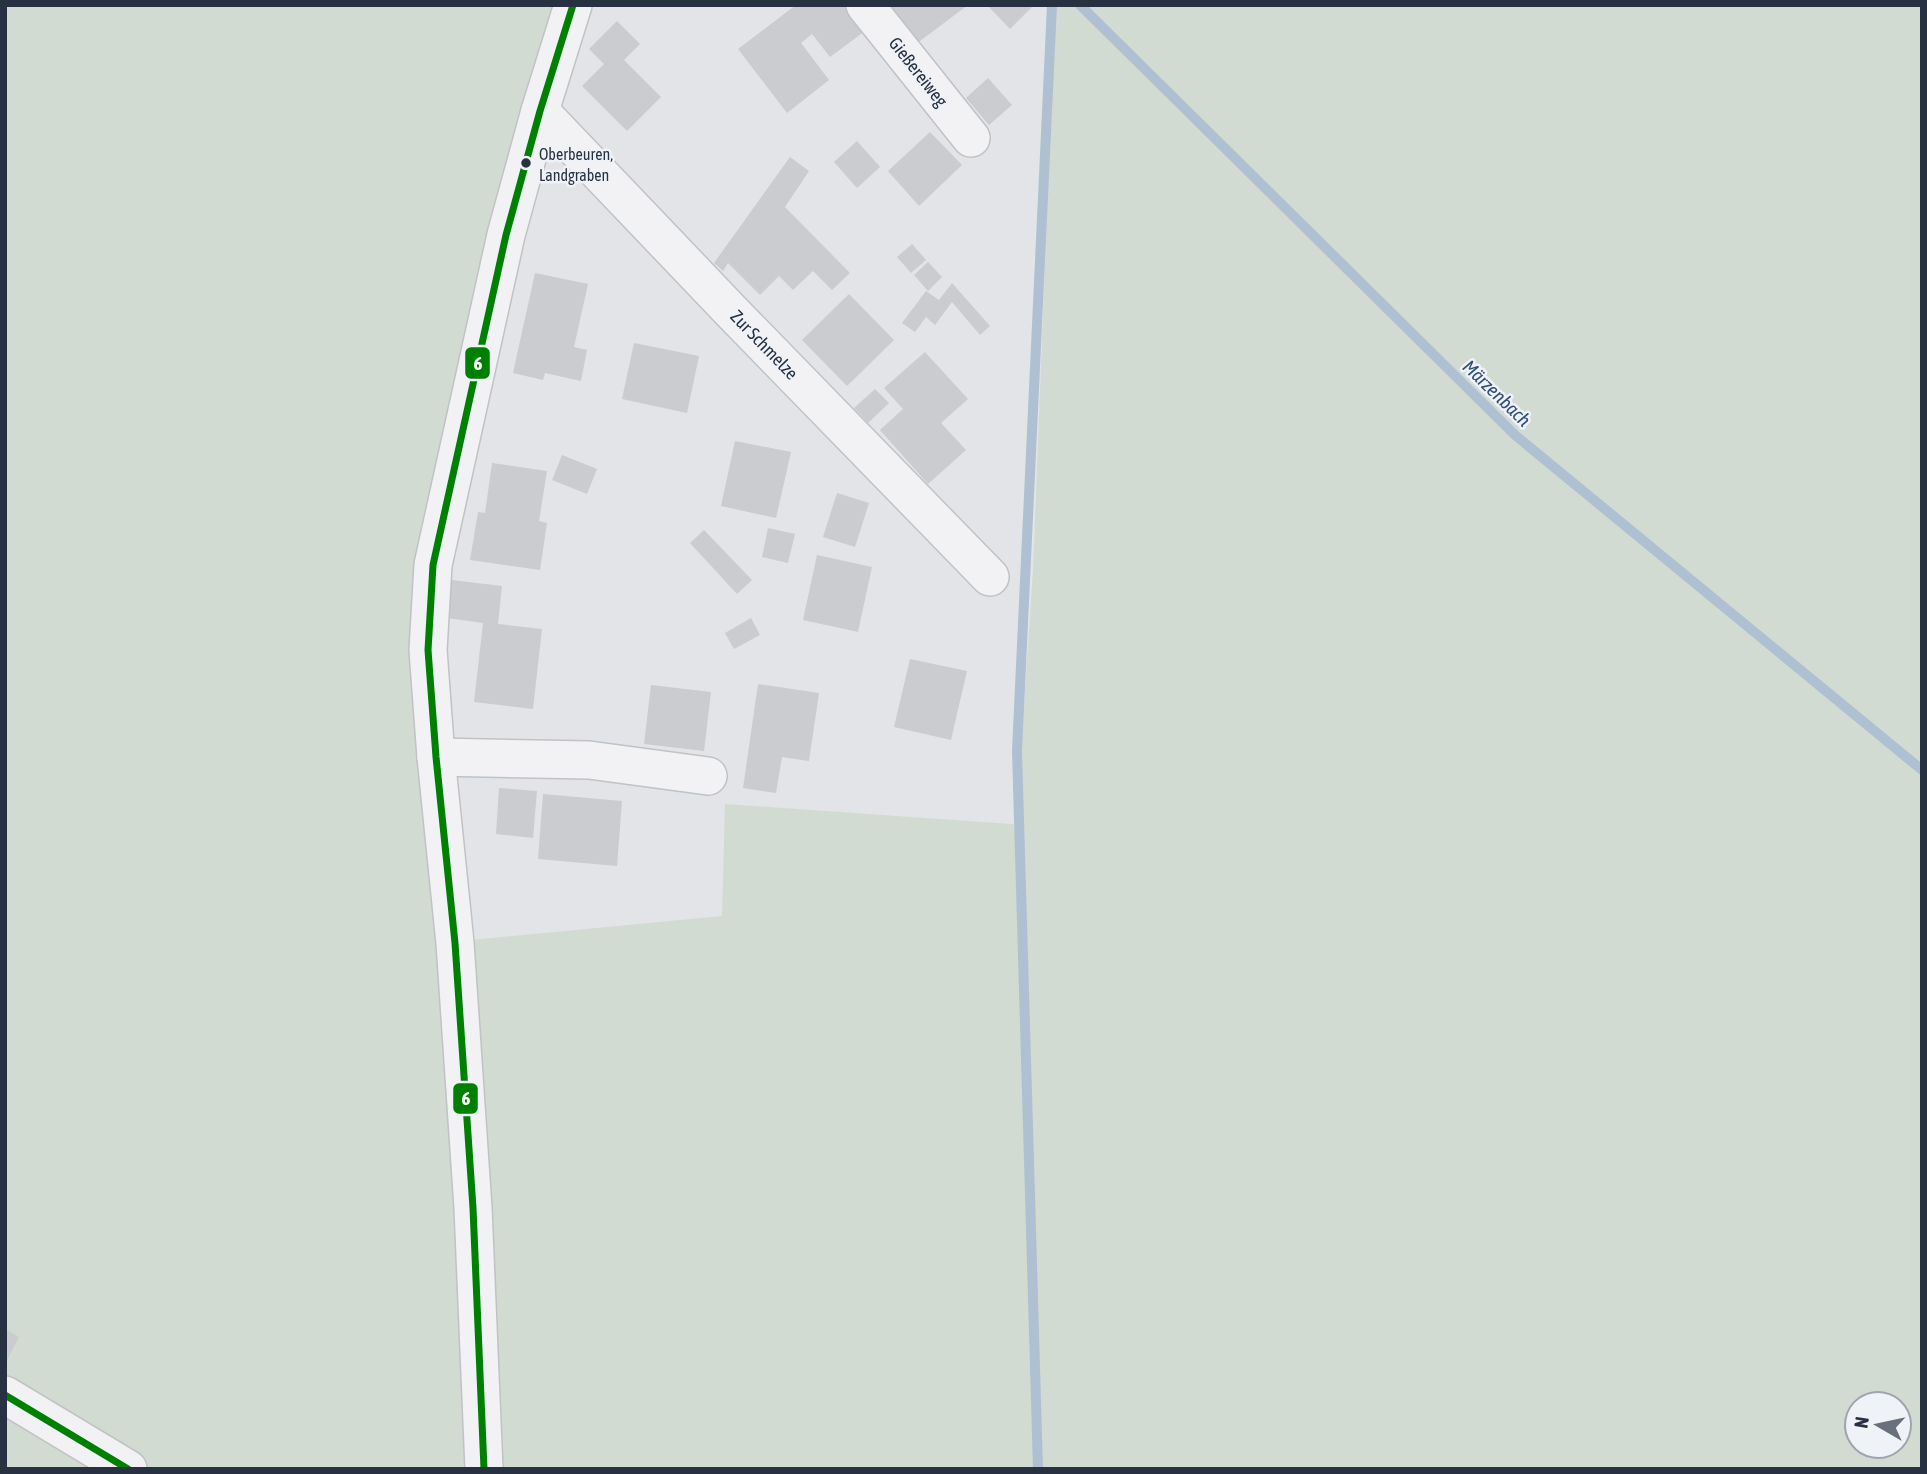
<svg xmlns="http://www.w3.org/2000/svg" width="1927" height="1474" font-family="'Asap Condensed',sans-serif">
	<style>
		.green { fill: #d2dbd2; fill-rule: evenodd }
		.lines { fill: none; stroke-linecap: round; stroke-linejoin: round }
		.stream { stroke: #afc0d3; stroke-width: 10 }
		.building { fill: #cacccf }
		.minor-casing { stroke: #c0c2c5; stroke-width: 40 }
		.minor { stroke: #f2f2f4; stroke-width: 37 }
		.bus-1-casing { stroke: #eff2f7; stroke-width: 12 }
		.bus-1 { stroke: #008000; stroke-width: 7 }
		.bus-dot { fill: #283141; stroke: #eff2f7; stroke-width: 2.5 }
		.labels { text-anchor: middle; stroke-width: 5; stroke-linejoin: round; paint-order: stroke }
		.bus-label { font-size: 16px; fill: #283141; stroke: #eff2f7; text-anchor: start }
		.street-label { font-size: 18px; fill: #283141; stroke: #eff2f7 }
		.water-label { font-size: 19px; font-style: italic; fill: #304f77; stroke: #eff2f7 }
		.line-badge { stroke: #eff2f7; stroke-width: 2.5 }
		.badge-label { font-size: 19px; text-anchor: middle; font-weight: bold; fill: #fff }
	</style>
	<rect width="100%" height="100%" fill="#e2e4e7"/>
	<g class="green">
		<polygon points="5,5 565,5 425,567 478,1469 145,1469 5,1385"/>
		<path d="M1055,5H1922V1469H491L461,941L722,916L725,804L1024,825L1021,751L1033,570ZM1857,1404H1899V1446H1857Z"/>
		<polygon points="5,1405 113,1469 5,1469"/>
	</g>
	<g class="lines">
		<g class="stream">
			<polyline points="1080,5 1515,435 1922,770"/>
			<polyline points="1038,1469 1017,751 1052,5"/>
		</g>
	</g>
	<g class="building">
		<polygon points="796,5 846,5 865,31 830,57 812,34 801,43 829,80 787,113 738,49"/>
		<polygon points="895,5 968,5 916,44 890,9"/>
		<polygon points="987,5 1034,5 1010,29"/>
		<polygon points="617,21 640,44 624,60 661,97 627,131 582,86 604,64 589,49"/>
		<polygon points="988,78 1012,105 989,125 966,98"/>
		<polygon points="930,132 962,165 919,206 888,171"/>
		<polygon points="857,141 880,167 857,188 834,162"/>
		<polygon points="790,157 809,171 785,207 850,273 832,290 813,271 793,290 779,276 760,295 728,263 723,271 714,263"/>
		<polygon points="912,244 926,260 911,273 897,257"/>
		<polygon points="928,262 942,277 928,291 914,275"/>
		<polygon points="535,273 588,284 574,347 587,350 581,381 545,373 543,380 513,373"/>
		<polygon points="952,283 990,326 980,335 952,302 935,325 926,317 915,332 902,323 926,291 939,300"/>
		<polygon points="849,294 894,340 847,386 802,340"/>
		<polygon points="634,343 699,356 687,413 622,399"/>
		<polygon points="925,352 968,399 941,423 966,450 928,484 880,430 903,409 884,388"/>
		<polygon points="875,389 889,403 868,423 854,408"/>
		<polygon points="735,441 791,452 776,518 721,506"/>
		<polygon points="562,455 597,469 587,494 552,480"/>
		<polygon points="492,463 547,471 539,521 547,523 540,570 470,560 478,512 485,513"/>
		<polygon points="837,493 869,503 855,547 823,537"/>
		<polygon points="768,528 795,534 788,563 762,557"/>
		<polygon points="704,530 752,580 737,594 690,543"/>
		<polygon points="817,555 872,567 858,632 803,620"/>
		<polygon points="452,580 502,586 498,624 542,629 533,709 474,702 483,623 447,618"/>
		<polygon points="751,618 760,635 734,649 725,633"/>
		<polygon points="910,659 967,671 951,740 894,727"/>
		<polygon points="758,684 819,693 809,761 782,757 776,793 743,788"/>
		<polygon points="651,685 711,692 704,751 644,744"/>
		<polygon points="499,788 537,791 533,838 496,834"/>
		<polygon points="543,794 622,801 617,866 538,859"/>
		<polygon points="5,1329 19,1337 5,1364"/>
	</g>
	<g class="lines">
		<g class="minor-casing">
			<g id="minor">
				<polyline points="865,5 971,138"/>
				<polyline points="540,111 730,310 990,577"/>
				<polyline points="436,757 589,760 708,776"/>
				<polyline points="5,1395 128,1469"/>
				<polyline points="484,1469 473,1208 455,943 436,757 428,650 433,565 506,235 540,111 573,5"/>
			</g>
		</g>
		<use href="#minor" class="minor"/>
		<g class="bus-1-casing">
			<g id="bus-1">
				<polyline points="5,1395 128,1469"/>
				<polyline points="484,1469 473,1208 455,943 436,757 428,650 433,565 506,235 540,111 573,5"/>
			</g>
		</g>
		<use href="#bus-1" class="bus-1"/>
	</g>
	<circle class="bus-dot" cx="526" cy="163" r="6"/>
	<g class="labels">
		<g class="bus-label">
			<text x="539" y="160">Oberbeuren,<tspan x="539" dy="21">Landgraben</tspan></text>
		</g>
		<g class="street-label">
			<text transform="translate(918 72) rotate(52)" y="6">Gießereiweg</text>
			<text transform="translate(764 345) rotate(46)" y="6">Zur Schmelze</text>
		</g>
		<g class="water-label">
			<text transform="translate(1497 393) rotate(44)" y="7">Märzenbach</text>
		</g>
	</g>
	<g class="line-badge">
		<rect x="464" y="346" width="27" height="34" rx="7" fill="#008000"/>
		<rect x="452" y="1082" width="27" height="33" rx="7" fill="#008000"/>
	</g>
	<g class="badge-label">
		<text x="478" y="370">6</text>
		<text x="466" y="1105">6</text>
	</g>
	<rect width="1927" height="1474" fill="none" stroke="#283141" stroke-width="14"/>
	<g transform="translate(1878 1425) rotate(279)"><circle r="33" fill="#eff2f7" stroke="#9fa5ae" stroke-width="2"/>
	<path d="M0-5L12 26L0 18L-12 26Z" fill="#69707b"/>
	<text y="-10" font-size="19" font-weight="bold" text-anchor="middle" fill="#283141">N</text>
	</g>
</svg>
